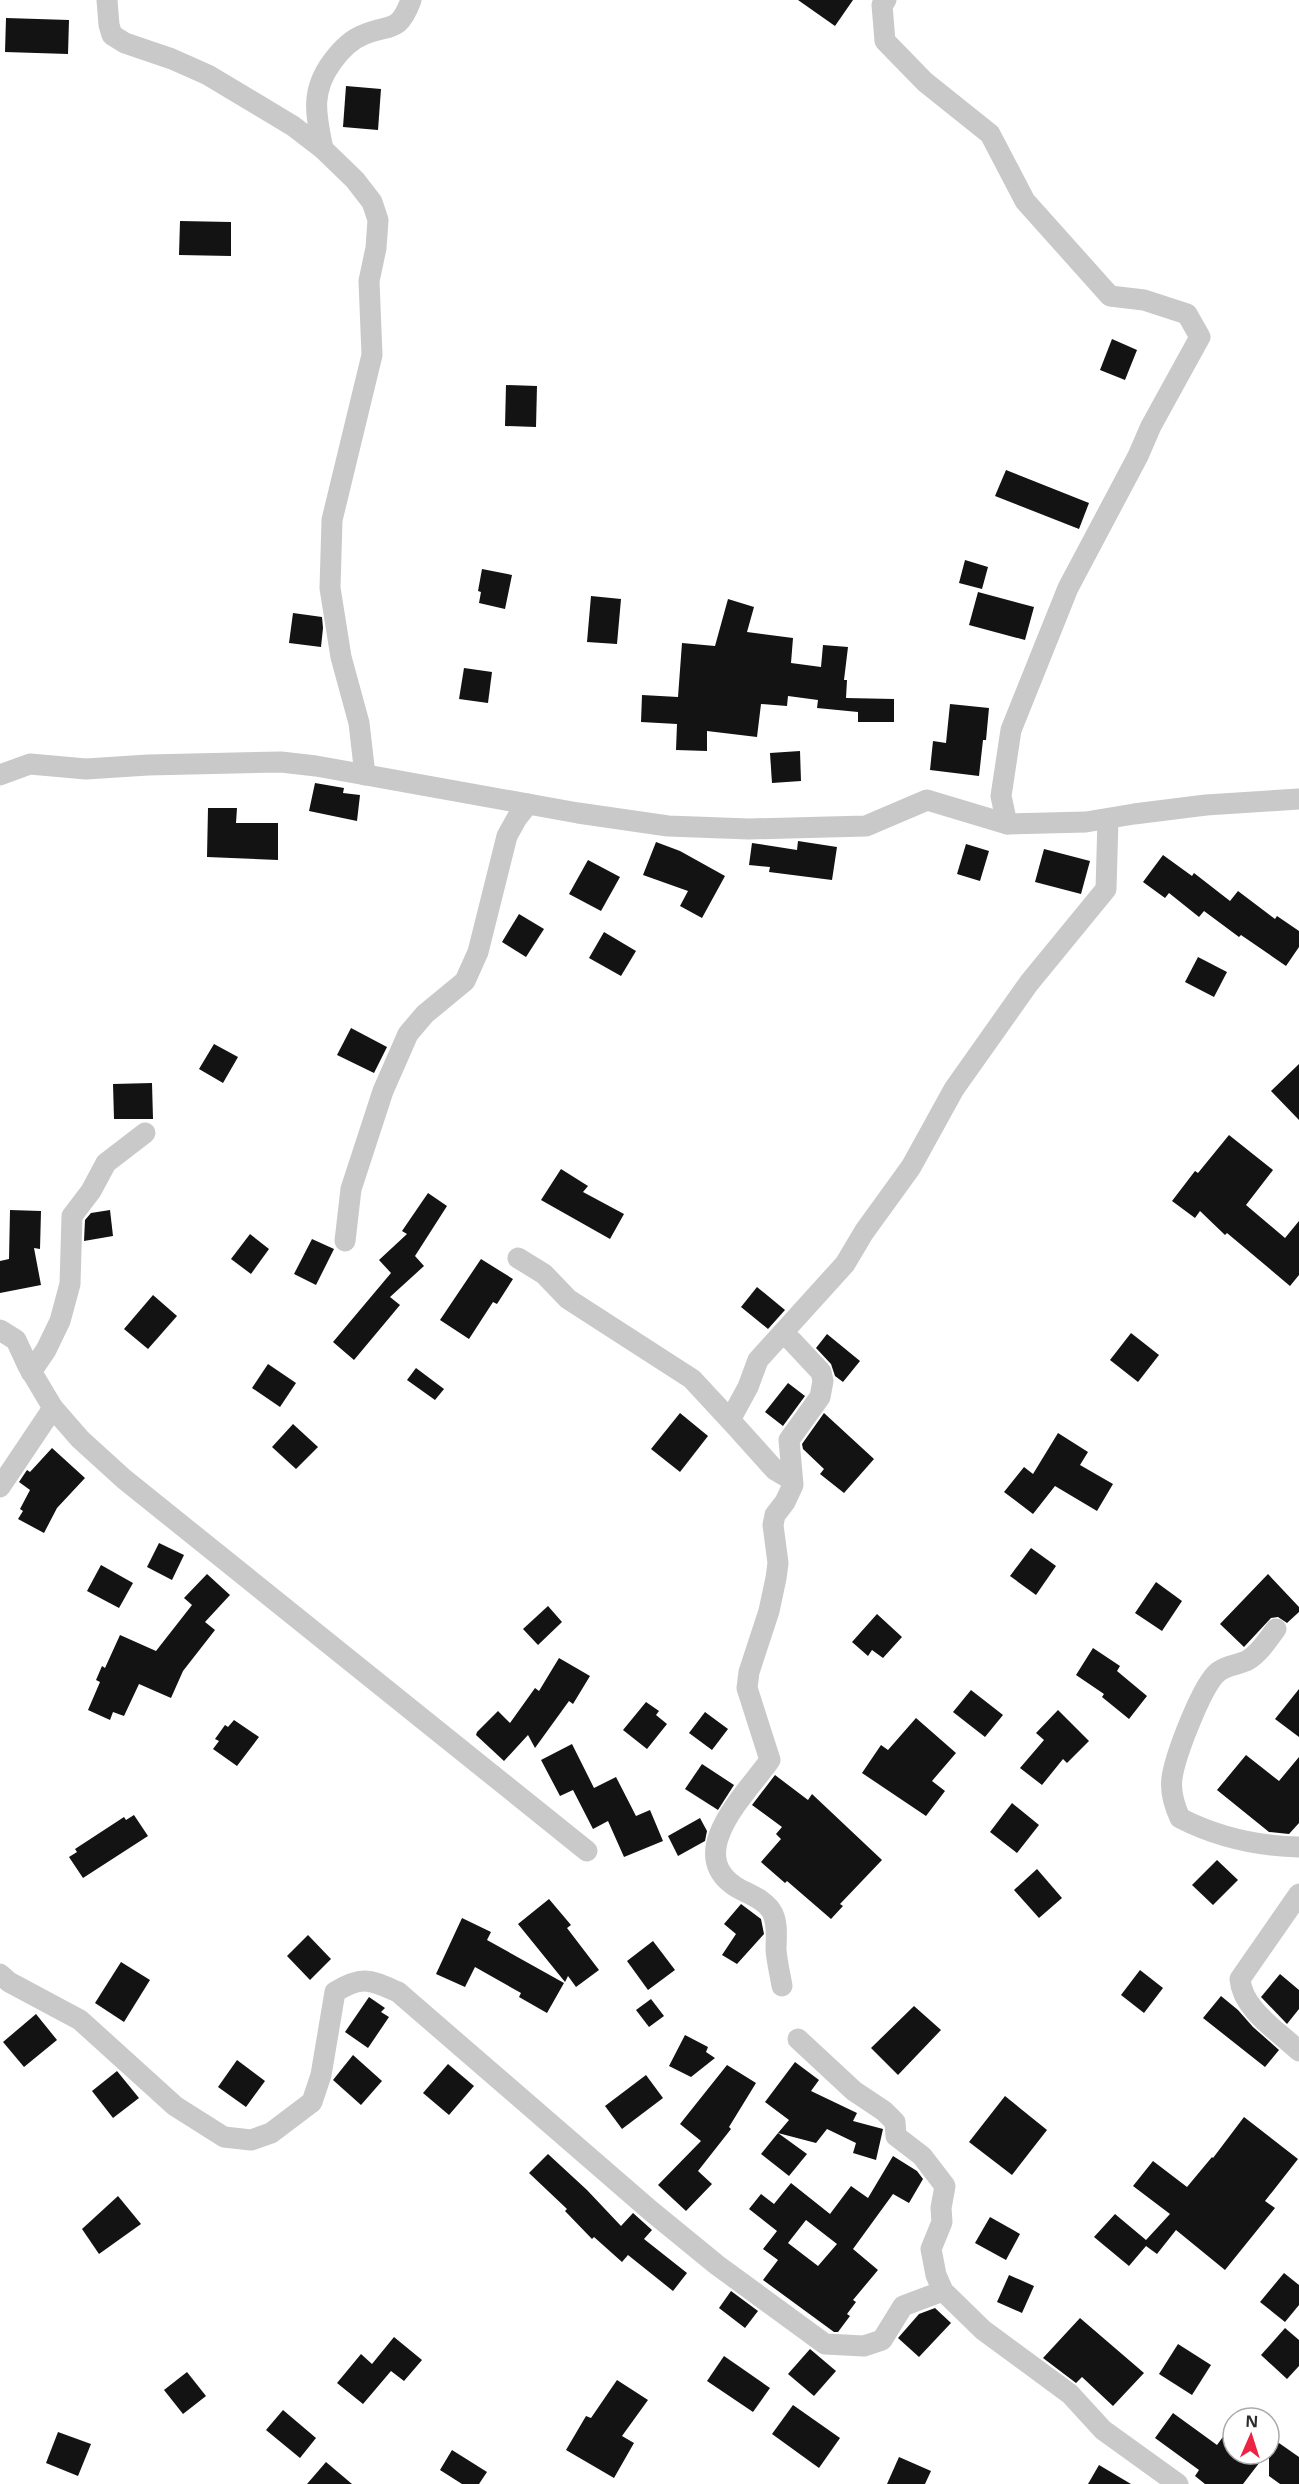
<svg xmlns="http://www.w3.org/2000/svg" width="1299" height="2484" font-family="'Noto Sans',sans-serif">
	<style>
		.building { fill: #131313; fill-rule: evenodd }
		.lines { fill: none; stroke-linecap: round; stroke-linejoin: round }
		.minor { stroke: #c9c9c9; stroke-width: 21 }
	</style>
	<rect width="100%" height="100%" fill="#fff"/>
	<g class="building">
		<polygon points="798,0 853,0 835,26"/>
		<polygon points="6,18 69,20 68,54 5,52"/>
		<polygon points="346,86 381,89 378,130 343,127"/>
		<polygon points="180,221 231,222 231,256 179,255"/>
		<polygon points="1112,339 1137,350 1125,380 1100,370"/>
		<polygon points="506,385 537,386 536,427 505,426"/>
		<polygon points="1006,470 1089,503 1079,529 995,496"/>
		<polygon points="965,560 988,567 982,589 959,583"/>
		<polygon points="482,569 512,575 505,609 479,603 481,592 478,591"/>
		<polygon points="978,592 1034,607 1025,640 969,625"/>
		<polygon points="591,596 621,599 617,644 587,642"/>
		<polygon points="728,599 754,607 747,632 793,638 791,663 821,667 823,645 848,647 844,680 847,680 846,698 894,699 894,722 858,722 858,712 817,708 818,700 788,696 787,706 761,704 757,737 707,731 707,751 676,750 677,724 641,722 642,695 678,697 682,643 715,646"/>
		<polygon points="293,613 322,617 323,628 321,647 289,643"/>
		<polygon points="464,668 492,672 488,703 459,699"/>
		<polygon points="950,704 989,708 986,740 983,740 979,776 930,770 933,741 946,743"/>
		<polygon points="800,751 801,781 772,783 770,753"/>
		<polygon points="315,783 344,788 343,793 360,795 357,821 309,811"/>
		<polygon points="208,808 237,808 236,823 278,823 278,860 207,857"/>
		<polygon points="798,841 837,847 832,880 769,872 770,867 749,865 752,843 797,850"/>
		<polygon points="656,842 680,851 725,876 702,918 680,906 688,891 643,875"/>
		<polygon points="966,844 989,851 980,881 957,874"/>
		<polygon points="1044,849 1090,861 1081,894 1035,882"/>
		<polygon points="1163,855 1192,876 1194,873 1230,901 1238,891 1275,919 1277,916 1299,931 1299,947 1286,966 1241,935 1239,937 1204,911 1199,917 1169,893 1165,898 1143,882"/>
		<polygon points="588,860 620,877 601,911 569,894"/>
		<polygon points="519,914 544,929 526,957 502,942"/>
		<polygon points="604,932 636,951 621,976 589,958"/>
		<polygon points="1198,957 1227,972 1214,997 1185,982"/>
		<polygon points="351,1028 387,1047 374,1073 337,1055"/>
		<polygon points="214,1044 238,1057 223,1083 199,1069"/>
		<polygon points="1299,1064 1299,1120 1271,1091"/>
		<polygon points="152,1083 153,1119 114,1119 113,1084"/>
		<polygon points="1229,1135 1273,1170 1246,1205 1285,1238 1299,1221 1299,1275 1290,1286 1227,1233 1225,1235 1200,1211 1195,1218 1172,1201 1195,1171 1198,1173"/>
		<polygon points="561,1169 588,1186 583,1192 624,1214 610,1239 541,1200"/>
		<polygon points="428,1193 447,1206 415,1256 424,1266 390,1297 400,1305 354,1360 333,1342 391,1273 379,1260 407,1234 402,1231"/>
		<polygon points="10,1210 41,1211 40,1249 34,1248 41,1285 0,1293 0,1261 9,1259"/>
		<polygon points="110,1210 113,1236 84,1241 85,1220 91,1213"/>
		<polygon points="250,1234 269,1249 251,1274 231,1259"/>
		<polygon points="312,1239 334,1249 316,1285 294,1274"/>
		<polygon points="481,1259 513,1279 497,1304 493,1302 469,1339 440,1320"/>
		<polygon points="757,1287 785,1310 768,1329 741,1307"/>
		<polygon points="153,1295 177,1316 148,1349 124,1329"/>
		<polygon points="1131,1333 1159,1355 1138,1382 1110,1360"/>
		<polygon points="827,1334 860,1361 843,1382 835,1376 831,1364 816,1348"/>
		<polygon points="268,1364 296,1383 280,1407 252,1388"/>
		<polygon points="416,1368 444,1389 435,1400 407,1380"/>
		<polygon points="788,1383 805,1396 783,1426 765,1412"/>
		<polygon points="680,1413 708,1436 680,1472 651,1449"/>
		<polygon points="824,1413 874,1459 844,1493 820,1474 824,1469 803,1449 802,1444"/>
		<polygon points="293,1424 318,1447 296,1469 272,1447"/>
		<polygon points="1058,1433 1088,1452 1080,1465 1113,1484 1097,1511 1055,1486 1033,1514 1004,1492 1024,1467 1033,1474"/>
		<polygon points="52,1448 85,1478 57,1508 44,1533 18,1519 23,1511 20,1509 30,1490 19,1482 27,1470 30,1472"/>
		<polygon points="159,1543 184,1555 172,1580 147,1567"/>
		<polygon points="1031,1548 1056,1566 1036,1595 1010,1576"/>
		<polygon points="101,1565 133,1583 119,1608 87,1591"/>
		<polygon points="207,1574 230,1595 205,1622 215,1630 183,1671 171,1698 139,1684 124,1716 113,1712 110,1720 88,1710 100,1682 96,1680 102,1666 105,1668 120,1635 156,1651 192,1605 184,1598"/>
		<polygon points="1268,1574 1299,1607 1299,1612 1287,1623 1278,1617 1271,1618 1244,1647 1220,1624"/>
		<polygon points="1156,1582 1182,1601 1162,1631 1135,1613"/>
		<polygon points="548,1606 562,1622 538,1645 523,1629"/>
		<polygon points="877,1614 902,1637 883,1658 872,1650 868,1656 852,1642"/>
		<polygon points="1093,1648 1120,1666 1117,1671 1147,1696 1129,1719 1102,1697 1104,1694 1076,1675"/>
		<polygon points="559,1658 590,1676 573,1704 569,1701 535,1748 528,1735 504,1761 476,1735 477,1732 498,1711 510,1723 535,1688 539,1691"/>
		<polygon points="1299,1689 1299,1737 1275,1719"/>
		<polygon points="971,1690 1003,1715 985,1737 953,1712"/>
		<polygon points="646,1702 659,1711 656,1715 667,1724 647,1749 623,1730"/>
		<polygon points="1058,1710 1089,1741 1067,1763 1063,1759 1042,1785 1020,1768 1044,1740 1036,1733"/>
		<polygon points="705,1712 728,1729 712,1750 689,1733"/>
		<polygon points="916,1718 956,1753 932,1781 945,1791 926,1816 862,1773 881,1745 888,1750"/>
		<polygon points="234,1720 259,1737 237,1766 213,1749 219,1741 215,1739 225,1725 228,1727"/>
		<polygon points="572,1744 594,1788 616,1777 636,1816 650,1810 663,1841 624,1857 608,1821 593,1829 573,1790 560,1796 541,1760"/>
		<polygon points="1246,1755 1279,1781 1299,1757 1299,1823 1289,1834 1269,1832 1217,1790"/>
		<polygon points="702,1764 734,1785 718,1810 685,1789"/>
		<polygon points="775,1775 808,1800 812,1794 882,1860 840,1904 843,1906 831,1919 787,1881 785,1883 761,1862 781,1839 776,1834 782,1827 752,1805"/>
		<polygon points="1012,1803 1039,1825 1017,1853 990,1832"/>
		<polygon points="134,1815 148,1836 83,1878 69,1857 77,1852 75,1849 124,1817 126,1820"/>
		<polygon points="700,1818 707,1831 705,1841 678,1856 668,1836"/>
		<polygon points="1217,1860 1238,1880 1213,1905 1192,1885"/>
		<polygon points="1037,1869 1062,1898 1039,1918 1014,1890"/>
		<polygon points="549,1899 571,1925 567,1928 599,1970 576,1987 568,1976 565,1982 518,1924"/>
		<polygon points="741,1904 761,1919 764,1934 737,1964 722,1955 736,1934 724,1924"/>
		<polygon points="462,1918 491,1932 487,1940 564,1983 547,2013 519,1997 521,1993 475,1967 465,1987 436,1974"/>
		<polygon points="308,1935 331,1959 310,1980 287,1956"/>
		<polygon points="653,1941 675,1970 648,1990 627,1961"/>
		<polygon points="121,1962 150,1980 124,2022 95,2003"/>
		<polygon points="1140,1970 1163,1988 1144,2013 1121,1995"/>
		<polygon points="1280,1974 1299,1990 1299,2009 1287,2024 1261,1997"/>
		<polygon points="1221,1996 1238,2010 1253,2027 1279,2050 1265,2067 1203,2018"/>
		<polygon points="369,1997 385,2008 381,2012 389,2017 368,2048 345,2032"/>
		<polygon points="651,1999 664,2016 649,2027 636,2010"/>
		<polygon points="914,2006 941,2030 898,2075 871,2048"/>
		<polygon points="36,2014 57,2040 24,2067 3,2042"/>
		<polygon points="685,2035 708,2047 706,2052 715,2058 691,2077 669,2066"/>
		<polygon points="353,2055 382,2081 361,2105 333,2080"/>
		<polygon points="237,2060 265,2081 246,2107 218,2087"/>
		<polygon points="795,2062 819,2080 811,2091 857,2113 853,2121 883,2129 876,2160 853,2153 856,2143 827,2129 816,2143 778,2133 789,2120 765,2102"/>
		<polygon points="448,2064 474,2086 449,2115 423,2093"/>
		<polygon points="727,2065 756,2083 729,2127 731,2129 698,2171 712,2184 686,2211 658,2185 701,2141 680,2124"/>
		<polygon points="117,2071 139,2098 113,2118 92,2091"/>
		<polygon points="646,2075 663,2098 622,2129 605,2106"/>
		<polygon points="1005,2096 1047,2130 1012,2175 969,2142"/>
		<polygon points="1244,2117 1298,2159 1265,2201 1275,2208 1225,2270 1176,2230 1157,2254 1146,2246 1129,2266 1094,2237 1115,2214 1146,2240 1170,2214 1133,2186 1153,2161 1187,2187 1212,2157 1213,2158"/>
		<polygon points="778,2133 807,2154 789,2176 761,2154"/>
		<polygon points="548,2154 587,2190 621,2226 633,2213 652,2230 644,2239 687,2273 673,2291 628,2255 622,2262 594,2237 592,2239 565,2211 567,2209 529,2173"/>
		<path d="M893,2156L917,2171L923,2179L909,2203L893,2194L853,2249L878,2270L853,2300L856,2302L847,2314L850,2316L838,2332H834L763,2280L778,2260L763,2249L777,2231L749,2209L761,2194L774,2204L791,2183L830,2214L851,2186L868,2198ZM806,2220L837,2244L818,2266L788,2243Z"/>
		<polygon points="118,2196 141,2224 99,2254 82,2229"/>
		<polygon points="990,2217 1020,2234 1006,2260 975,2243"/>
		<polygon points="1284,2273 1299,2285 1299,2305 1285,2322 1260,2302"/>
		<polygon points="1009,2275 1034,2286 1022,2313 997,2302"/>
		<polygon points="731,2291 758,2311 745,2328 719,2308"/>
		<polygon points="935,2308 951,2323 919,2357 898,2338 919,2314"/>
		<polygon points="1080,2318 1144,2373 1113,2406 1082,2377 1076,2383 1043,2358"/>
		<polygon points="1285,2328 1299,2340 1299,2366 1287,2379 1261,2355"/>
		<polygon points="394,2337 422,2360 404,2381 391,2371 363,2404 337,2383 361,2354 372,2364"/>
		<polygon points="1178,2344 1211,2365 1192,2395 1159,2374"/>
		<polygon points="810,2349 836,2371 814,2396 788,2374"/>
		<polygon points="724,2356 770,2388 753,2412 707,2381"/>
		<polygon points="187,2372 206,2396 183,2414 164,2390"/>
		<polygon points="617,2380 648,2400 622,2436 634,2443 614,2478 566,2450 586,2416 591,2418"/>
		<polygon points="793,2405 840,2438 819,2468 772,2434"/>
		<polygon points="283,2410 316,2438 300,2458 266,2430"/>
		<polygon points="1173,2413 1217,2445 1233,2423 1233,2454 1266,2454 1243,2484 1205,2484 1195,2476 1199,2470 1155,2438"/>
		<polygon points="58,2432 91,2444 78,2476 46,2463"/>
		<polygon points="1269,2436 1299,2457 1299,2484 1280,2484 1269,2476"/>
		<polygon points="452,2450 487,2472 479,2484 462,2484 440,2470"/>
		<polygon points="899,2457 931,2471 925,2484 887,2484"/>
		<polygon points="326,2462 352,2484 307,2484"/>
		<polygon points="1099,2465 1131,2484 1088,2484"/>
	</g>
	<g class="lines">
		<g class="minor">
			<polyline points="107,0 109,25 112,35 125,43 172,59 208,75 293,126 323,149 355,180 372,202 378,220 376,248 369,281 372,355 332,520 330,588 341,657 359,723 365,775"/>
			<polyline points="886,0 882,5 885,41 925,82 990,134 1025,201 1110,296 1144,300 1187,314 1200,337 1151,426 1138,456 1068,588 1011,730 1001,796 1007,824"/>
			<path d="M323,149C316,115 310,92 332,62C340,51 350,40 363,35C390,23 398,35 411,0"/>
			<polyline points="0,775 30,764 86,769 148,765 281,762 316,766 578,813 668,826 749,829 866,826 927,800 1007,824 1086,822 1134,814 1206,805 1299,799"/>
			<polyline points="345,1241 351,1189 383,1091 408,1034 425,1014 465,981 478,952 507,836 517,818 528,804"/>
			<polyline points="518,1258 544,1274 568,1299 692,1379 730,1420"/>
			<polyline points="0,1330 16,1340 28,1366 53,1408 80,1439 124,1479 587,1851"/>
			<path d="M782,1334L792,1341L821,1372L823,1381L820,1397L789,1440L793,1485L785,1502L775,1515L773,1525L778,1563L776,1578L769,1611L749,1672L747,1688L770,1760C747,1793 683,1853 736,1887C748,1894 767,1900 773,1914C778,1925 776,1938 776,1950C777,1962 780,1974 782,1986"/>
			<polyline points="31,1372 46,1350 60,1321 70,1284 72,1216 91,1191 106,1163 145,1133"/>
			<polyline points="792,1480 775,1470 730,1420 748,1387 758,1360 845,1264 864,1232 911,1167 954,1089 1029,983 1106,889 1108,819"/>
			<polyline points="0,1487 53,1408"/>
			<path d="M1276,1629C1268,1639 1260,1653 1248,1660C1239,1665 1226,1665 1218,1672C1202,1685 1175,1756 1172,1778C1170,1792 1174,1805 1180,1818C1217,1837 1257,1846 1299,1847"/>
			<path d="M1299,1894L1240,1979C1242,2009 1278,2031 1299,2051"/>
			<path d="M0,1974L9,1982L80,2020L175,2106L224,2137L251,2140L271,2133L312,2102L321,2075L335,1992C363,1975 370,1980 398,1992L651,2211L717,2265L825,2344L864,2346L882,2340L903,2306L943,2291"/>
			<polyline points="798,2039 854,2091 884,2111 895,2122 896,2136 922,2156 945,2186 941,2208 942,2222 931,2249 936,2275 943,2291 983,2330 1070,2394 1103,2430 1178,2484"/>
		</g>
	</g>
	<g transform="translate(1251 2436) rotate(3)"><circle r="28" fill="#ffffff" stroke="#ababab" stroke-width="1.5"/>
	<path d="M0-4.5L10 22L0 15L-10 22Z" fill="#ed2344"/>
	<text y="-9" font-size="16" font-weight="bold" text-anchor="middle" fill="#2c2c2c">N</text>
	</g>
</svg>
